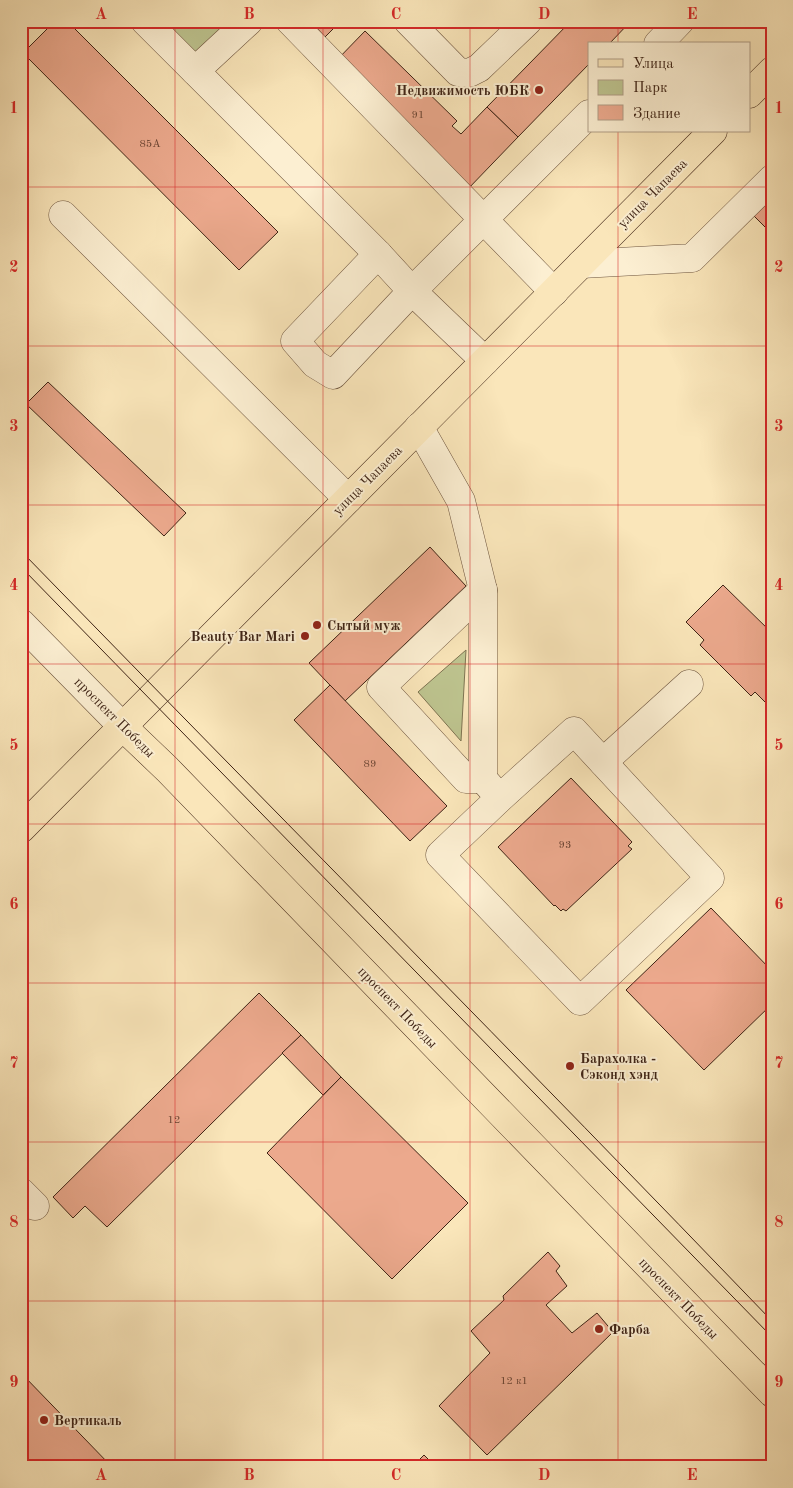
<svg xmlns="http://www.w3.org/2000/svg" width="793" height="1488" font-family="'Old Standard TT',serif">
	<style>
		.green { fill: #bec590; stroke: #7e7452 }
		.building { fill: #eca98d; stroke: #3e2315 }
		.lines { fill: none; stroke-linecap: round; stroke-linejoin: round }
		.minor-casing { stroke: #6d543e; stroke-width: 29 }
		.major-casing { stroke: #3e2315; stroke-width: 29 }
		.minor { stroke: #fcefd2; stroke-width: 28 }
		.major { stroke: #fae6ba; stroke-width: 28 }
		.tram { stroke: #3e2315; stroke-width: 1 }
		.grid { fill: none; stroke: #d62828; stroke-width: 1; stroke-opacity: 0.55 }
		.poi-dot { fill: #8f2418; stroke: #fcefd2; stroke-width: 2 }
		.labels { text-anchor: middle; stroke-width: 4; stroke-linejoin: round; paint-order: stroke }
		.number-label { font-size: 11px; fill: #6a4433 }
		.poi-label { font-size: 14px; font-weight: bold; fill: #3e2315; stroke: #fcefd2; text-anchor: start }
		.street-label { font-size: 14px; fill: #3e2315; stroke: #fcefd2 }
		.neatline { fill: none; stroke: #d62828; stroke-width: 2 }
		.grid-label { font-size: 16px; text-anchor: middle; font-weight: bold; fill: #d62828 }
	</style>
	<rect width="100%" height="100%" fill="#fae6ba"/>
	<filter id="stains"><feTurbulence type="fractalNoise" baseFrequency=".004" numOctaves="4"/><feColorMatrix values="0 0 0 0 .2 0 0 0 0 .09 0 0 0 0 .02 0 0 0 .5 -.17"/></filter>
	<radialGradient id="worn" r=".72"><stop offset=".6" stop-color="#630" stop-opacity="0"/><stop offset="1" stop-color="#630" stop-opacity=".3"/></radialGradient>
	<g class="green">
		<polygon points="161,21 229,21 195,55"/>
		<polygon points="466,650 461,741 418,692"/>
	</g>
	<g class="building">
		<polygon points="55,21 67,21 278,232 239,270 23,53"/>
		<polygon points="310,21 341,21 325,37"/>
		<polygon points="571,21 631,21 609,44 589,44 589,64 518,137 487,107"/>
		<polygon points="365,31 457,121 452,126 461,134 487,107 518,137 466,191 334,63"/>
		<polygon points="772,183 772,234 746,208"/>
		<polygon points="48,382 186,513 164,536 26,404"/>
		<polygon points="430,547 466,586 345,701 309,663"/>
		<polygon points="723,585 772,633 772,709 755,692 751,696 700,645 704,640 686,622"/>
		<polygon points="330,685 447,806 410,841 294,720"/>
		<polygon points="772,709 772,723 765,716"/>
		<polygon points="571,778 632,842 628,846 632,849 566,911 563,909 561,911 555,905 554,906 498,847"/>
		<polygon points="711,908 772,971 772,1004 704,1070 626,990"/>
		<polygon points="259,993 301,1035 107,1227 85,1206 73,1218 53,1197"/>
		<polygon points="301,1035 341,1077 323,1095 282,1053"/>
		<polygon points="341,1077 468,1203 392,1279 267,1153"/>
		<polygon points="548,1252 560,1266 556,1271 567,1286 546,1305 572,1333 597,1313 613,1332 487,1455 439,1406 490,1353 471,1331 504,1300 503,1296"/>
		<polygon points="21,1373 112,1467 21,1467"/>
		<polygon points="424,1455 436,1467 412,1467"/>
	</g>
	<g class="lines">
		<g class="minor-casing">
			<g id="minor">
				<polyline points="145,21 378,254 412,291 485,361"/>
				<polyline points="290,21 554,292"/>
				<polyline points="408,21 458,72 469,73 479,68 528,21"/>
				<polyline points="658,44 680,21"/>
				<polyline points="195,71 249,21"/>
				<polyline points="63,215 348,499"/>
				<polyline points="378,254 295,341 315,364 333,375 412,291 589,114"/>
				<polyline points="581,264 692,258 772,179"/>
				<polyline points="419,427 461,501 483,590 483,779 500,798 574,731 710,878 580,1001 440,855 500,798"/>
				<polyline points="21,623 123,727"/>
				<polyline points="603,762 689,684"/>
				<polyline points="483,779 466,779 381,687 483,590"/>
				<polyline points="21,1192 35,1206"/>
			</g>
		</g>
		<g class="major-casing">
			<g id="major">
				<polyline points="749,94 772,71"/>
				<polyline points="123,727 167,769 772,1393"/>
				<polyline points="21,829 713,131"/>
			</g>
		</g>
		<use href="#minor" class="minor"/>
		<use href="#major" class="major"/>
		<g class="tram">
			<path d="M21,551C271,808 523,1062 772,1321"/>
			<polyline points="21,567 772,1337"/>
		</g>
	</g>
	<path class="grid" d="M175,21V1467M323,21V1467M470,21V1467M618,21V44M618,131V1467M21,187H772M21,346H772M21,505H772M21,664H772M21,824H772M21,983H772M21,1142H772M21,1301H772"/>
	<g class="poi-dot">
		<circle cx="539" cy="90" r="5"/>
		<circle cx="317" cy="625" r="5"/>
		<circle cx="305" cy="636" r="5"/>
		<circle cx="570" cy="1066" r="5"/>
		<circle cx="599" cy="1329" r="5"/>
		<circle cx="44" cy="1420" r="5"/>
	</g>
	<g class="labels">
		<g class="number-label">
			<text x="418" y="118">91</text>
			<text x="150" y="147">85А</text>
			<text x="370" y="767">89</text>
			<text x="565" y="848">93</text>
			<text x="174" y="1123">12</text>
			<text x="514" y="1384">12 к1</text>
		</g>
		<g class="poi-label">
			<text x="529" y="95" text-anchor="end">Недвижимость ЮБК</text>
			<text x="327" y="630">Сытый муж</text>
			<text x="295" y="641" text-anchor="end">Beauty Bar Mari</text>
			<text x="580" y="1063">Барахолка -<tspan x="580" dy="16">Сэконд хэнд</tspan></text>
			<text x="609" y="1334">Фарба</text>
			<text x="54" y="1425">Вертикаль</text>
		</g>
		<g class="street-label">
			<text transform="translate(652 193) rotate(-45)" y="5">улица Чапаева</text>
			<text transform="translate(367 480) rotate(-45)" y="5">улица Чапаева</text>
			<text transform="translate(115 717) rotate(45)" y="5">проспект Победы</text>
			<text transform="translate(398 1007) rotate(46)" y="5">проспект Победы</text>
			<text transform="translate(679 1298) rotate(46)" y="5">проспект Победы</text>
		</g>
	</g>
	<rect width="793" height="1488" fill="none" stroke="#fae6ba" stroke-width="55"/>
	<rect x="588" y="42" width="162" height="90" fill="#fcefd2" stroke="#b09d86"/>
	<rect x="598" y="59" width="25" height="8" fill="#fae6ba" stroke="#b09d86"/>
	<text x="633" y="68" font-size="15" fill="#3e2315">Улица</text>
	<rect x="598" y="80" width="25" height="15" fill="#bec590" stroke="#b09d86"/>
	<text x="633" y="92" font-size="15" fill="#3e2315">Парк</text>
	<rect x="598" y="105" width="25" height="15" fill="#eca98d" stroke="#b09d86"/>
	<text x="633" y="118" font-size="15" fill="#3e2315">Здание</text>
	<rect x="28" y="28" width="738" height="1432" class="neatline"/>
	<g class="grid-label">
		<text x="101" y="19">A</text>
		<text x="249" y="19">B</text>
		<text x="396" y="19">C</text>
		<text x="544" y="19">D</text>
		<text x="692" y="19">E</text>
		<text x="14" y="113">1</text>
		<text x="779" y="113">1</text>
		<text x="14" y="272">2</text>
		<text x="779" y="272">2</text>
		<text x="14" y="431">3</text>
		<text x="779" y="431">3</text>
		<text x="14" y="590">4</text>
		<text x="779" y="590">4</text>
		<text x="14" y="750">5</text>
		<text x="779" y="750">5</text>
		<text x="14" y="909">6</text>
		<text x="779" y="909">6</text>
		<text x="14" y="1068">7</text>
		<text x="779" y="1068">7</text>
		<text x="14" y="1227">8</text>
		<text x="779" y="1227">8</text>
		<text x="14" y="1387">9</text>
		<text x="779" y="1387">9</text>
		<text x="101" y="1480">A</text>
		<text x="249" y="1480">B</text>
		<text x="396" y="1480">C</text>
		<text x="544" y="1480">D</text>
		<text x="692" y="1480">E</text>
	</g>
	<rect width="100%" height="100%" filter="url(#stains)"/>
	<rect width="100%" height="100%" fill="url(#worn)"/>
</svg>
